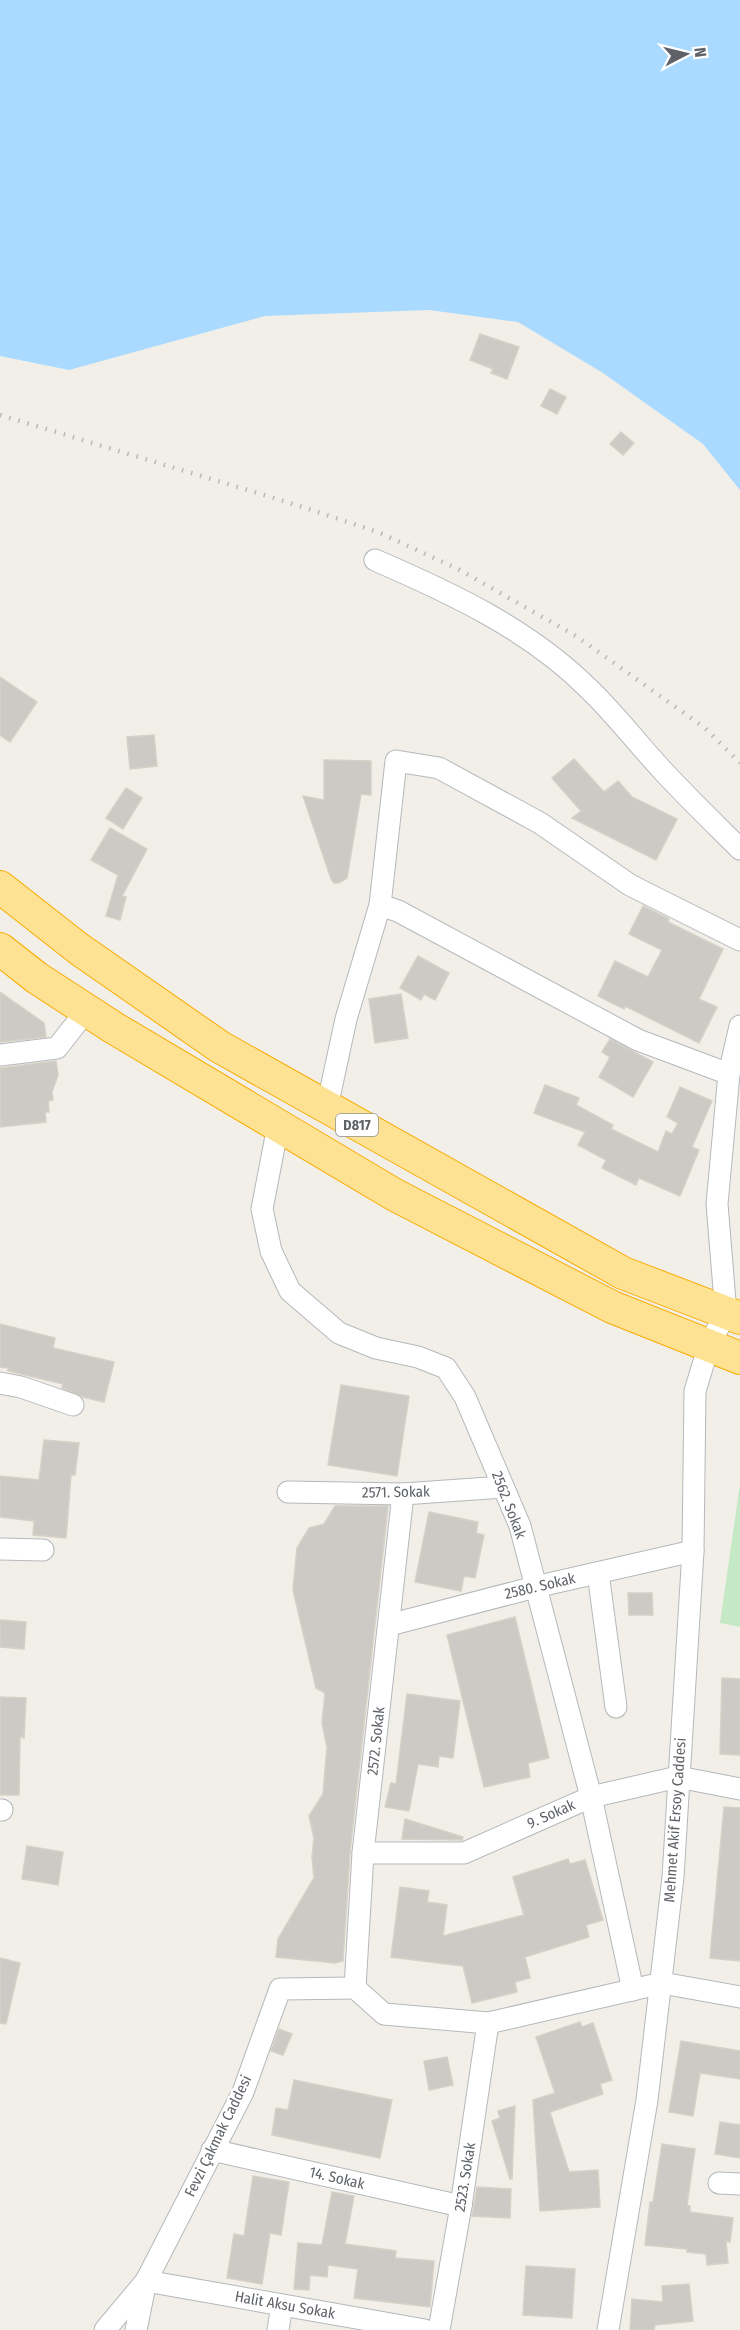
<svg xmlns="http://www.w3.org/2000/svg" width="740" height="2330" font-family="'Fira Sans Condensed',sans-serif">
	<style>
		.green { fill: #c5e8c5 }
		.water { fill: #aadaff }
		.building { fill: #cccac5; stroke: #d6d1c6; stroke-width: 1.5 }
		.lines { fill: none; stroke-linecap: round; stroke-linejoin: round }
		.minor-casing { stroke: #b5b8bc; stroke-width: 23 }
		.highway-casing { stroke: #f9ab00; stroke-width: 34 }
		.minor { stroke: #fff; stroke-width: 21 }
		.highway { stroke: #fde293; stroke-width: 32 }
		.rail { stroke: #b6b7b8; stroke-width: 4.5; stroke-dasharray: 1.5 8; stroke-linecap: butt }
		.labels { text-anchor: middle; stroke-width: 4.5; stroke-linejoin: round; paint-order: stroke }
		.shield { fill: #fff; stroke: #8f9295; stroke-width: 1.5 }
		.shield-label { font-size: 14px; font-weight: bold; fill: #5f6368 }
		.street-label { font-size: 15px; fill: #5f6368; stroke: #fff }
	</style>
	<rect width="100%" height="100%" fill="#f1efe8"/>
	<polygon class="green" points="740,1484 740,1627 720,1623"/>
	<polygon class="water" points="0,0 740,0 740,490 703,444 603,373 518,322 429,310 265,316 69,370 0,356"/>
	<g class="building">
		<polygon points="480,334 519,347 507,379 491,373 493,369 470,360"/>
		<polygon points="550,389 566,397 557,414 541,406"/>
		<polygon points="621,432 634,443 623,455 610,444"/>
		<polygon points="0,677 37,702 10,742 0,735"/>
		<polygon points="154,735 157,766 130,769 127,737"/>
		<polygon points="574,759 604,792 618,781 632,797 677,819 656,860 572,818 581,811 552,778"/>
		<polygon points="324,760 371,761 371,795 361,794 347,878 339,883 334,883 331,879 303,796 324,800"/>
		<polygon points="126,788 142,798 123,829 106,818"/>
		<polygon points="110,828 147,849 122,896 126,897 120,920 106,916 118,875 91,860"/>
		<polygon points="643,906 669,919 668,922 723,949 699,999 717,1007 699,1043 625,1006 624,1009 598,996 615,961 648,977 662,950 629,934"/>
		<polygon points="418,956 449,973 435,1000 424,994 421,1000 400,988"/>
		<polygon points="0,992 44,1023 46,1037 0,1042"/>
		<polygon points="401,994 408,1038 375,1043 369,999"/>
		<polygon points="610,1039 653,1062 633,1097 599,1077 610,1057 602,1052"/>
		<polygon points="56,1061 58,1075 52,1092 53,1100 48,1101 49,1112 45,1112 46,1122 0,1127 0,1068"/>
		<polygon points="545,1085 579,1098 576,1105 613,1125 611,1129 658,1152 666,1131 672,1134 678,1123 667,1117 680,1087 712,1101 692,1147 699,1150 680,1196 639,1178 636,1185 602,1168 606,1160 578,1145 585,1132 534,1113"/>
		<polygon points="0,1324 55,1338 53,1348 114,1362 104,1402 83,1397 62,1388 63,1384 8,1371 8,1368 0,1367"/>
		<polygon points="341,1385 409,1396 397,1476 328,1465"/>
		<polygon points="44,1440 79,1443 75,1475 71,1475 66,1538 33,1535 34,1521 0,1517 0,1476 39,1480"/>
		<polygon points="335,1506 388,1506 350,1852 343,1961 335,1963 276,1957 278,1939 314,1878 312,1857 314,1838 309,1816 323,1794 327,1747 322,1723 325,1693 316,1688 293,1590 297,1548 309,1528 324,1524"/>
		<polygon points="429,1512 478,1522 476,1533 484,1535 475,1578 464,1576 461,1591 415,1582"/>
		<polygon points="628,1593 652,1593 653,1615 629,1615"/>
		<polygon points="515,1617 549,1758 528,1763 530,1777 484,1787 447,1635"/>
		<polygon points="0,1620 26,1622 24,1649 0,1647"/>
		<polygon points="722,1678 740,1679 740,1755 720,1754"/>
		<polygon points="407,1694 460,1701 453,1758 439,1756 438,1767 418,1764 409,1811 385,1807 391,1783 396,1784"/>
		<polygon points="0,1697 26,1698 24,1738 20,1737 19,1795 0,1795"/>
		<polygon points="724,1807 740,1808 740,1961 710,1958"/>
		<polygon points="405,1819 463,1837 462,1840 402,1839"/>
		<polygon points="27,1846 63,1852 58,1885 22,1879"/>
		<polygon points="568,1859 570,1864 585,1860 603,1920 586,1925 589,1937 525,1957 530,1978 515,1982 517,1992 472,2003 463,1966 391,1957 400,1887 429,1891 427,1902 447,1905 443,1936 524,1915 513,1877"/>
		<polygon points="0,1958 20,1963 6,2024 0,2023"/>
		<polygon points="580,2022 582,2027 593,2023 612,2080 600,2084 603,2094 550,2112 569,2172 598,2170 600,2207 540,2211 533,2100 555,2093 536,2037"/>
		<polygon points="279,2029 292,2034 283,2055 271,2051"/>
		<polygon points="681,2041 740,2051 740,2079 700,2073 693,2116 669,2112"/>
		<polygon points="447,2057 453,2085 429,2090 424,2061"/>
		<polygon points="294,2080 392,2100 380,2158 272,2135 276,2108 288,2110"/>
		<polygon points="515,2106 512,2179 510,2179 492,2121 500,2118 498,2111"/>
		<polygon points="720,2122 740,2125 740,2158 715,2154"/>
		<polygon points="662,2144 695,2149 687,2205 690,2206 690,2212 733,2218 730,2242 726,2241 728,2263 707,2265 706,2254 687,2252 687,2249 645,2245 650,2202 653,2202"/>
		<polygon points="253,2176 289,2182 281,2235 270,2233 262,2284 227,2278 234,2234 244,2236"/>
		<polygon points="477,2187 511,2189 510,2218 472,2216"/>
		<polygon points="332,2192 354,2196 345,2244 396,2251 395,2258 434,2261 430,2307 354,2298 358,2269 328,2265 327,2277 310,2275 309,2290 294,2289 298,2243 322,2245"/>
		<polygon points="526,2266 575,2269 572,2318 523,2315"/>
		<polygon points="689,2284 693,2321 655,2325 654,2330 630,2330 632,2299 663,2302 662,2286"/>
	</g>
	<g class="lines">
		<g class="minor-casing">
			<g id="minor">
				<path d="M375,560C451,593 529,629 589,689C615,714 638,744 663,771C688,798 714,823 740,849"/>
				<polyline points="380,905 396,761 439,768 540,823 630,885 740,940"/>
				<polyline points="0,1055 57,1048 86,1011"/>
				<polyline points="729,1074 740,1026"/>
				<polyline points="327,1107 346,1019 380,905 398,911 638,1040 729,1074 717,1204 726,1313 709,1345 695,1391 693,1551 673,1877 647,2100 608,2330"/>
				<polyline points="278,1126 262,1209 271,1251 290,1291 339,1333 376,1348 418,1357 446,1368 465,1397 520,1526 591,1797 633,1990"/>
				<polyline points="0,1383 21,1387 73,1405"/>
				<polyline points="288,1492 403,1494 503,1487"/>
				<polyline points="0,1549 43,1550"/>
				<polyline points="598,1573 616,1707"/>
				<polyline points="389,1625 535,1587 693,1551"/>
				<polyline points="0,1810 2,1810"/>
				<polyline points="363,1853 464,1853 591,1797 678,1777 740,1789"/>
				<polyline points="355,1988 363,1853 403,1494"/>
				<polyline points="355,1988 384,2014 488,2023 662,1983 740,1997"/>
				<polyline points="212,2150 461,2206"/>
				<polyline points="719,2183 740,2184"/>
				<polyline points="105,2330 146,2281 425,2330"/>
				<polyline points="136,2330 146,2281 243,2092 280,1989 355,1988"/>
				<polyline points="278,2330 282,2305"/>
				<polyline points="439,2330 461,2206 488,2023"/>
			</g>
		</g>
		<g class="highway-casing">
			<g id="highway">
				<polyline points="0,887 79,949 220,1047 623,1273 740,1318"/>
				<polyline points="0,949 37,978 114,1028 395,1195 612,1307 740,1358"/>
			</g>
		</g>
		<use href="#minor" class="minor"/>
		<use href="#highway" class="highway"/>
		<polyline class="rail" points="0,415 284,501 378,532 458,569 576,636 705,728 740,763"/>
	</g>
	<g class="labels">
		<rect class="shield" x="336" y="1114" width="42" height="22" rx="4.5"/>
		<g class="shield-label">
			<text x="357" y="1130">D817</text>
		</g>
		<g class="street-label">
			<text transform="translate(396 1492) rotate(-1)" y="5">2571. Sokak</text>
			<text transform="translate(509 1505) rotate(69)" y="5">2562. Sokak</text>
			<text transform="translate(540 1586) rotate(-13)" y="5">2580. Sokak</text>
			<text transform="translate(376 1741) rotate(-84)" y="5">2572. Sokak</text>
			<text transform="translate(551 1814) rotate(-24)" y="5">9. Sokak</text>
			<text transform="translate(675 1820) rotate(-86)" y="5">Mehmet Akif Ersoy Caddesi</text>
			<text transform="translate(218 2136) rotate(-64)" y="5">Fevzi Çakmak Caddesi</text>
			<text transform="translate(465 2177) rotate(-81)" y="5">2523. Sokak</text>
			<text transform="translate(337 2178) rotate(13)" y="5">14. Sokak</text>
			<text transform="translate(285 2305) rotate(10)" y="5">Halit Aksu Sokak</text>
		</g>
	</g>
	<g transform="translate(686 54) rotate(83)" stroke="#ffffff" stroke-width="4.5" paint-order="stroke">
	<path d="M0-4.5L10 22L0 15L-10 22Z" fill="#5f6368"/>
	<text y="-9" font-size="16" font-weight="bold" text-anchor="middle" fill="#5f6368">N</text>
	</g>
</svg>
